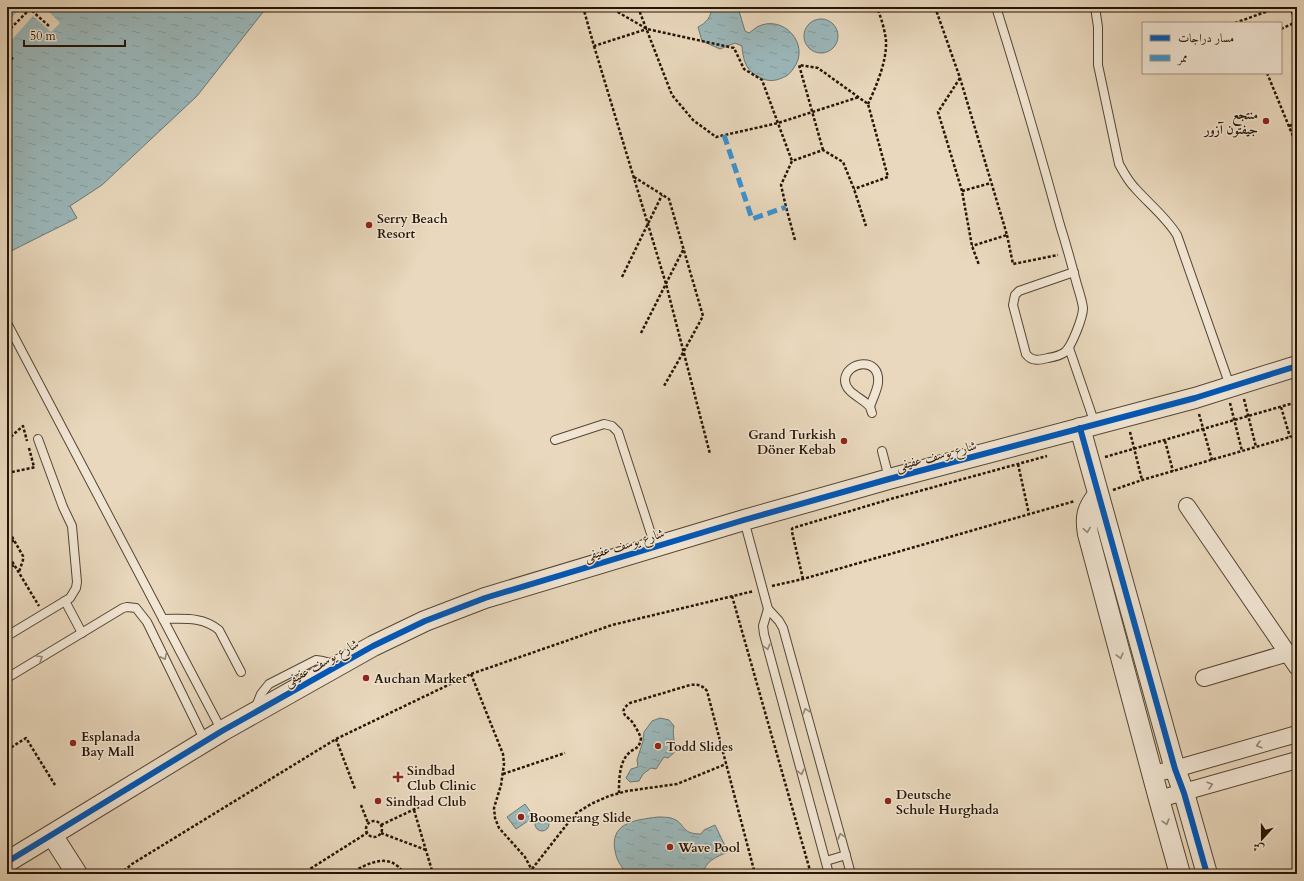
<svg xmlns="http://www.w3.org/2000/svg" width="1304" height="881" font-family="Cardo,Amiri,serif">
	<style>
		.water { fill: url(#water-ripples); stroke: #6c7772 }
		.pier { fill: #e9d8bd }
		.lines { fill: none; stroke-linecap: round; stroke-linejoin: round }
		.service-casing { stroke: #564633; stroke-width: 10 }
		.minor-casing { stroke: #564633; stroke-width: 18 }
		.tertiary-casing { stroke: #564633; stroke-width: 22 }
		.path { stroke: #251505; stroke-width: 2.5; stroke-dasharray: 3 2; stroke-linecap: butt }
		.service { stroke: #f1e6d4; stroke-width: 8 }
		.minor { stroke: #f1e6d4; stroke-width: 16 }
		.tertiary { stroke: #f1e6d4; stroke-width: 20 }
		.quiet { stroke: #3b93d1; stroke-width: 5; stroke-dasharray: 10 5; stroke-linecap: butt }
		.cycleway-casing { stroke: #f1e6d4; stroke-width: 8 }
		.cycleway { stroke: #0057b8; stroke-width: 6 }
		.oneway { stroke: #958877 }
		.poi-dot { fill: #8f2418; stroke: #f1e6d4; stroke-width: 1.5 }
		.labels { text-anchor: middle; stroke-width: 3; stroke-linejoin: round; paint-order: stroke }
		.poi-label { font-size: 13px; font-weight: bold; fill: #251505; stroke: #f1e6d4; text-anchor: start }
		.street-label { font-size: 13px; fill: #251505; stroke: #f1e6d4 }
	</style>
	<defs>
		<pattern id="water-ripples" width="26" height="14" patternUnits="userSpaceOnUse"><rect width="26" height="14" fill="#9bb8bb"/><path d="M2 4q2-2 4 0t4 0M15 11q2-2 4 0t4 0" fill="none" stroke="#859d9f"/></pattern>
	</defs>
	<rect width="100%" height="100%" fill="#e9d8bd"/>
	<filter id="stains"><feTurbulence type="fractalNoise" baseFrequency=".005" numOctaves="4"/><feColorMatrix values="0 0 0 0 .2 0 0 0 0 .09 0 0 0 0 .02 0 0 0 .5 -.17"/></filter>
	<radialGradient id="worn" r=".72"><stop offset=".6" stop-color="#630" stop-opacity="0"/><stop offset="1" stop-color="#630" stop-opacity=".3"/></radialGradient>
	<g class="water">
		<polygon points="7,7 267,7 197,96 102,185 70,206 77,218 7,253"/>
		<path d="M711,7H732L739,11L745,31L749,33C752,31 754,29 757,27C783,13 812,45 793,69C791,72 789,75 784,77C776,81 769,82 761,78C746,72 743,60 742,46L735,43L720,49L702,41L698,27C706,23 712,17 711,7Z"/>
		<circle cx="821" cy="36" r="17"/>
		<path d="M660,718L669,720L674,726C672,735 675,742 676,751L668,758L664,757L656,769L651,768L643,774L639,781L630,782L626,778L631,769L638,767L637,760L643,741L644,732L652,721Z"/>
		<polygon points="525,804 534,817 516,829 507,817"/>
		<circle cx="542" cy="824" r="7"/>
		<path d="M658,817C662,817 667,817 671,818C687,823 679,834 701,834L704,830L715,825L728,852C716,857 705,861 703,874H626C623,868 617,861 616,855C607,823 634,820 658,817Z"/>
	</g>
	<polygon class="pier" points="22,7 44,7 60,23 51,32 33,16 7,45 7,22"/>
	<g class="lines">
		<g class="service-casing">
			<g id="service">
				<path d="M996,7C1019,80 1040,152 1060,225C1066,244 1071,262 1076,281C1078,289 1082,299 1083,308C1083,317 1072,346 1065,352C1060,356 1054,357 1048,358C1040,360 1032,362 1026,354L1013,305L1015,295L1019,291L1074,272"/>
				<path d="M1095,7L1098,27V65L1119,164C1124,173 1128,181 1135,188C1149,204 1166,217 1177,235L1230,386"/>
				<polyline points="7,323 222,731"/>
				<polyline points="1069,348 1095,424"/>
				<path d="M870,407C872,400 877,391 878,383C881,356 846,361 845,380C845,393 863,398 870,407C871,409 871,411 872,413"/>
				<polyline points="555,440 604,424 612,426 618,432 655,546"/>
				<polyline points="882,451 889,478"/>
				<polyline points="744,520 768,609 779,621 783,628 851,874"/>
				<polyline points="65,601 82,633"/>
				<polyline points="768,609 763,626 764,634 829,874"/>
				<path d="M163,619C183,619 202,616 219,630L241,672"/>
				<polyline points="7,636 70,598 76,588 77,582 72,526 63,507 38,439"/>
				<polyline points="7,678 123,608 127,607 136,608 147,622 205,741"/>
				<polyline points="255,709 261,694 269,684 316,660 323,661 334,664"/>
				<polyline points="826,861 846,855"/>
			</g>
		</g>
		<g class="minor-casing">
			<g id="minor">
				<polyline points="1187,506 1297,667"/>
				<polyline points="1204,678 1288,653"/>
				<polyline points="1152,774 1175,769 1297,734"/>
				<polyline points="1159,799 1297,760"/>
			</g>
		</g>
		<g class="tertiary-casing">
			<g id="tertiary">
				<polyline points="1080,428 1175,769 1184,793 1207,874"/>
				<path d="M1098,495C1087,508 1085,517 1088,534L1159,799L1180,874"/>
				<polyline points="52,835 77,874"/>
				<polyline points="7,862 222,731 373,646 425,621 485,598 744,520 889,479 1195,398 1297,366"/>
			</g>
		</g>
		<g class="path">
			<polyline points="583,7 594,46 647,29"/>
			<polyline points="609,7 647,29 734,48 744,69 762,80 792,161"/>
			<polyline points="639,7 639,10 672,95 693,120 716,137 778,123 859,97"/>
			<polyline points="935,7 960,78 1007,235 972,246"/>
			<polyline points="1290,7 1297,25"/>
			<polyline points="1235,23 1279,7"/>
			<polyline points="1281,29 1296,22"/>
			<polyline points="7,32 30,9 50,27"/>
			<polyline points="594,46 666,284 710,454"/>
			<polyline points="7,54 14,60"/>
			<polyline points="1267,73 1297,146"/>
			<polyline points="960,78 938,112 962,191 972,246 979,265"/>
			<path d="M868,104C876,87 887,61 886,41C885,30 881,18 877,7"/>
			<polyline points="1289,126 1297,123"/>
			<polyline points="823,150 799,65 818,68 868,104 888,177 854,189"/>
			<polyline points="634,177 669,199 703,316 684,351 664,386"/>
			<polyline points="962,191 991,183"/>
			<polyline points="1007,235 1013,264 1058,255"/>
			<polyline points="795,240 786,207 781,185 792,161 823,150 843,162 854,189 866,226"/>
			<polyline points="622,277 662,195"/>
			<polyline points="641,333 684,248"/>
			<polyline points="1244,399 1256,447"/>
			<polyline points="1230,403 1242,451"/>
			<polyline points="1281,407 1290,437"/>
			<polyline points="1199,414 1212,460"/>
			<polyline points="1130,432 1142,480"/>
			<polyline points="7,440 23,426 27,441"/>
			<polyline points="1165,441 1173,471"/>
			<polyline points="29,448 34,467"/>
			<polyline points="1105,457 1297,402"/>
			<polyline points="1018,464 1029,514"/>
			<polyline points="7,473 36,467"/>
			<polyline points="1113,490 1142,480 1297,435"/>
			<polyline points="7,528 23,556 23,560 19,572"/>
			<polyline points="7,541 14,541"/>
			<polyline points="7,553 39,606"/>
			<polyline points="7,564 14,566"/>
			<polyline points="803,579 792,532 792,529 793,528 894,498 1047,456"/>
			<polyline points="772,586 803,579 1075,501"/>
			<polyline points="732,596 811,874"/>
			<polyline points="471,674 503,754 504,764 501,785 494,808 495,818 499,828 525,857 534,874"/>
			<polyline points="336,739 355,789"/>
			<polyline points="7,750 26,738 55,785"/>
			<polyline points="503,774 565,753"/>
			<path d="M619,793C619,781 619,763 628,754C634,747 639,751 641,738C639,733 636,728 633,723C628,716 616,713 630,703L690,685C698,684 702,685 707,691L755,874"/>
			<polyline points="361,805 368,823"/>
			<polyline points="414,810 433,874"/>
			<circle cx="374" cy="829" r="8"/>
			<polyline points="381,825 419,807"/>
			<polyline points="381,833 426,850"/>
			<polyline points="532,869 575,814 591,804 609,796 627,791 677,784 726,764"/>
			<polyline points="120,874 132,864 336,739 471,674 612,625 754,591"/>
			<polyline points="302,874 367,833"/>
			<path d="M350,874C367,863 391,851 404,874"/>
		</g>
		<use href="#service" class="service"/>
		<use href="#minor" class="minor"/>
		<use href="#tertiary" class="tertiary"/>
		<polyline class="quiet" points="724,135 752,219 786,207"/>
		<g class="cycleway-casing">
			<g id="cycleway">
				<polyline points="1080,428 1175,769 1184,793 1207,874"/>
				<polyline points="7,862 222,731 373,646 425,621 485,598 744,520 889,479 1195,398 1297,366"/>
			</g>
		</g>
		<use href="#cycleway" class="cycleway"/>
	</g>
	<defs><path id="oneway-chevron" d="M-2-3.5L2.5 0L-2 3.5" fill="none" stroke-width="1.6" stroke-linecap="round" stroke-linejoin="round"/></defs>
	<g class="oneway">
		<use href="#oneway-chevron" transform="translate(1087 530) rotate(81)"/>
		<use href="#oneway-chevron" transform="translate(767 647) rotate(75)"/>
		<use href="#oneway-chevron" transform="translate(1120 656) rotate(75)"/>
		<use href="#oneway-chevron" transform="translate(164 657) rotate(64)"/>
		<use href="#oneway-chevron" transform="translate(40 658) rotate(-31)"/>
		<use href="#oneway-chevron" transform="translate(806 711) rotate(-106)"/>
		<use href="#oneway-chevron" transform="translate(1259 745) rotate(164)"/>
		<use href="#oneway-chevron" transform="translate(801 772) rotate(75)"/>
		<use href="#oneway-chevron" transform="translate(1210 785) rotate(-16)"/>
		<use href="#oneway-chevron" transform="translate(1166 822) rotate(74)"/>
		<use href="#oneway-chevron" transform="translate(841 836) rotate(-106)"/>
	</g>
	<g class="poi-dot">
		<circle cx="1266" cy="121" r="4"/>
		<circle cx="369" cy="225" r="4"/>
		<circle cx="844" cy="441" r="4"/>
		<circle cx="366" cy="678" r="4"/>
		<circle cx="73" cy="743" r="4"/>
		<circle cx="658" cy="746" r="4"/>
		<path d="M396 771h4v4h4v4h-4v4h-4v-4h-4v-4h4z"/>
		<circle cx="378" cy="801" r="4"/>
		<circle cx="888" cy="801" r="4"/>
		<circle cx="521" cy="817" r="4"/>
		<circle cx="670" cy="847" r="4"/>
	</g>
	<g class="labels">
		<g class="poi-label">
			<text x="1258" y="119" text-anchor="end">منتجع<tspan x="1258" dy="15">جيفتون آزور</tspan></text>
			<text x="377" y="223">Serry Beach<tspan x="377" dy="15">Resort</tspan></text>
			<text x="836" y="439" text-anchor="end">Grand Turkish<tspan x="836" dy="15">Döner Kebab</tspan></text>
			<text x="374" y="683">Auchan Market</text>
			<text x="81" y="741">Esplanada<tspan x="81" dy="15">Bay Mall</tspan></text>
			<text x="666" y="751">Todd Slides</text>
			<text x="407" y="775">Sindbad<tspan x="407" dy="15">Club Clinic</tspan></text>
			<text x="896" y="799">Deutsche<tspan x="896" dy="15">Schule Hurghada</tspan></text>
			<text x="386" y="806">Sindbad Club</text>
			<text x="529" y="822">Boomerang Slide</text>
			<text x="678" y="852">Wave Pool</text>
		</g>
		<g class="street-label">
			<text transform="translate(936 455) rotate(-15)" y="5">شارع يوسف عفيفى</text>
			<text transform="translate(624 544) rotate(-17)" y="5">شارع يوسف عفيفى</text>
			<text transform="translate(321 662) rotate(-29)" y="5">شارع يوسف عفيفى</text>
		</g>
	</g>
	<rect width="1304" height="881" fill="none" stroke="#e9d8bd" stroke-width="24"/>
	<rect x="8" y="8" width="1288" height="865" fill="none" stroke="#251505" stroke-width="2"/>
	<rect x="12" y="12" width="1280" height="857" fill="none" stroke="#251505"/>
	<rect x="1142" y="22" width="140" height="52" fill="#f1e6d4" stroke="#9f9281"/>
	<rect x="1150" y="35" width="20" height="6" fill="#0057b8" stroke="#9f9281"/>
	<text x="1178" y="42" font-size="12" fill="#251505">مسار دراجات</text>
	<rect x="1150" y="55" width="20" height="6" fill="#3b93d1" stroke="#9f9281"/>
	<text x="1178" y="62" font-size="12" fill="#251505">ممر</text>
	<g transform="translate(1262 839) rotate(201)" stroke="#f1e6d4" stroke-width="3" paint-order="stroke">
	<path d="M0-3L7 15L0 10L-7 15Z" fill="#251505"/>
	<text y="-6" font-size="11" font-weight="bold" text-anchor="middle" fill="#251505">ش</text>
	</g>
	<path d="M24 40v6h101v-6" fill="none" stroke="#251505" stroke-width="2"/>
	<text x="30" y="40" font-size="12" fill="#251505" stroke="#f1e6d4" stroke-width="3" paint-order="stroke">50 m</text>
	<rect width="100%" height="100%" filter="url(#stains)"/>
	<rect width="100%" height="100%" fill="url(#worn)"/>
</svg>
